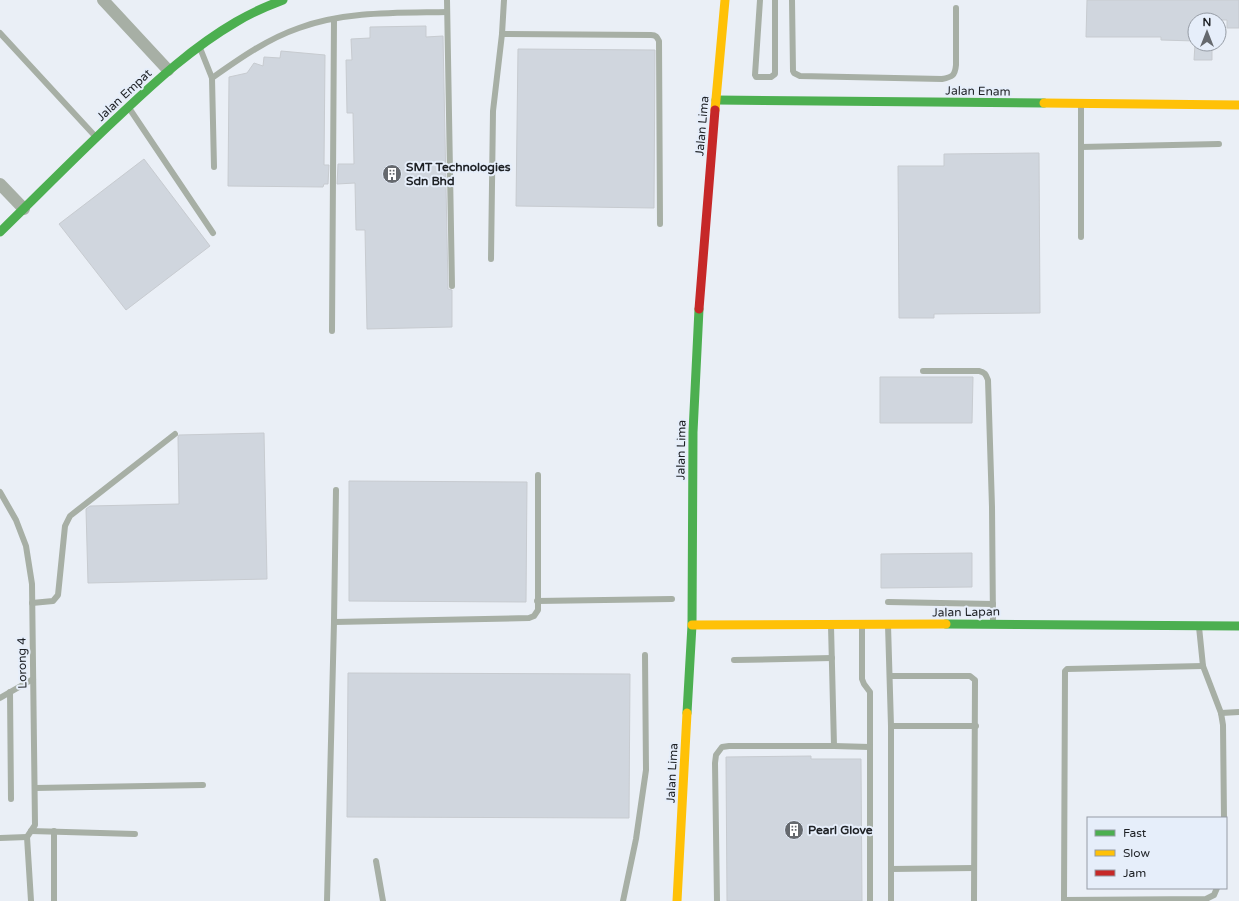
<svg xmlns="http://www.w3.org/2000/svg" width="1239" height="901" font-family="'Varela Round',sans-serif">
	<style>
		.building { fill: #d0d6de; stroke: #c7cbd0 }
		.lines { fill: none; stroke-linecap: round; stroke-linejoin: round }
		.lane { stroke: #a7afa5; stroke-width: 6 }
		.street { stroke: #a7afa5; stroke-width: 12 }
		.fast { stroke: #4caf50; stroke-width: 9 }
		.slow { stroke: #ffc107; stroke-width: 9 }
		.jam { stroke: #c62828; stroke-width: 9 }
		.labels { text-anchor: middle; stroke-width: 4; stroke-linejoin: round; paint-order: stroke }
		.street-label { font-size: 12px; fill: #1e2125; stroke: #e6eefa }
		.poi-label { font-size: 12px; font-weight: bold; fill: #1e2125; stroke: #e6eefa; text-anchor: start }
	</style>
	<rect width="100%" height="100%" fill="#eaeff6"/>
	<g class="building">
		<polygon points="1087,0 1239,0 1239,28 1227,28 1227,20 1195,20 1195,41 1161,40 1161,37 1086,37"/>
		<polygon points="426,26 426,37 443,36 448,286 448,289 452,290 452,327 367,329 365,230 356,230 355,183 337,184 338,164 354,164 353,113 347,113 346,60 352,60 351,39 370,38 370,27"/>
		<polygon points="1195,44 1212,44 1212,60 1194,60"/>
		<polygon points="518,49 655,50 654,208 516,206"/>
		<polygon points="281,51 325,55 324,165 329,165 328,184 324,184 323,187 228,186 229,77 247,73 254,63 263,66 264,57 280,58"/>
		<polygon points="1039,153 1040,313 934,314 934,318 899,318 898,166 944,166 944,154"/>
		<polygon points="144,159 210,246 126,310 59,224"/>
		<polygon points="880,377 973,377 972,423 880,423"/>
		<polygon points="264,433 267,579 88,583 86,509 90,506 179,504 178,437 179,435"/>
		<polygon points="349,481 527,482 526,602 349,601"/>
		<polygon points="972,553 972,587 881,588 881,554"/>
		<polygon points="348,673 630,674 629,818 347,817"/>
		<polygon points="811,756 811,759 861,759 862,901 727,901 726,757"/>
	</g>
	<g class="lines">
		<g class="lane">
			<polyline points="447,0 452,286"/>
			<polyline points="760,0 755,75 756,77 771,77 775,74 775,0"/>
			<path d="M792,0L793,71L794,73L800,76L942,79C952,77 955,76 956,65V8"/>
			<polyline points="0,33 95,136"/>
			<path d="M502,34L651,35C656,35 657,37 659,41L660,224"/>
			<polyline points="200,48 212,78 214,167"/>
			<path d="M212,78C239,59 267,39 299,28C346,11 397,13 447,12"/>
			<polyline points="129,108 213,233"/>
			<polyline points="1081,147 1219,144"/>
			<polyline points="1081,237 1081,106"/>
			<polyline points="491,259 493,111 502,34 504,0"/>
			<polyline points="332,331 334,19"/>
			<path d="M923,371H979C985,372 986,375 988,380L992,507L993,622"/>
			<polyline points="0,492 16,520 26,546 32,584 35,825 27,837 31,901"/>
			<polyline points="537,601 672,599"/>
			<polyline points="888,602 993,604"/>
			<polyline points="32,603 53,601 58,595 65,526 70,516 175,434"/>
			<polyline points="334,622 529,618 534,616 538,610 538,475"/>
			<polyline points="862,625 862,679 864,684 870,692 870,901"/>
			<polyline points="888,625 891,726 891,901"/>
			<polyline points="1199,627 1203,666 1221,713 1223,725 1224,818"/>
			<polyline points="734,660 832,658"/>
			<polyline points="890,676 970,676 975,680 974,901"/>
			<polyline points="10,692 11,799"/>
			<polyline points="0,698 33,679"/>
			<polyline points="1221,713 1239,712"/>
			<polyline points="891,726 976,726"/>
			<polyline points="834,746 870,747"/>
			<polyline points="35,788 203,785"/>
			<polyline points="31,831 135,834"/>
			<polyline points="54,831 54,901"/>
			<polyline points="0,838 27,837"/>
			<polyline points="376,861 383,901"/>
			<polyline points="891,869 974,868"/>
			<polyline points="1064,900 1206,899 1214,895 1217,888"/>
			<polyline points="327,901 334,622 336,490"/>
			<polyline points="623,901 636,839 646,770 645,655"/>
			<polyline points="717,901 715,763 716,755 722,747 729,746 834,746 831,626"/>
			<polyline points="1064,901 1065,671 1067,669 1203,666"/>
		</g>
		<g class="street">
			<polyline points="103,0 168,70"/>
			<polyline points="0,184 24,209"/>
		</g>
		<g class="fast">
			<polyline points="716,100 1044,103"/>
			<path d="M0,232C40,193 79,153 120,115C156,81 193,47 236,22C251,13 267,6 283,0"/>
			<polyline points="946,624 1239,626"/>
			<polyline points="687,713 692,625 693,432 699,309"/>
		</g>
		<g class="slow">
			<polyline points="1044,103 1239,105"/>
			<polyline points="715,110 725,0"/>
			<polyline points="692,625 946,624"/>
			<polyline points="677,901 687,713"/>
		</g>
		<polyline class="jam" points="699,309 715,110"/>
	</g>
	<defs>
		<g id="building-disc" transform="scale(1)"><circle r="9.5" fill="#65696e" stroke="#e6eefa"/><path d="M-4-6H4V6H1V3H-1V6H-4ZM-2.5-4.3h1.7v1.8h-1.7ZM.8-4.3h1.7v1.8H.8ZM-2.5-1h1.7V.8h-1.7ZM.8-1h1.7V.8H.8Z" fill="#fff"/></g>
	</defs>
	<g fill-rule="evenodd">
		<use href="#building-disc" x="392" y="174"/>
		<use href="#building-disc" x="794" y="830"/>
	</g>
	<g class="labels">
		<g class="street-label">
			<text transform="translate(978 91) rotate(1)" y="4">Jalan Enam</text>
			<text transform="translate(124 95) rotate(-43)" y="4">Jalan Empat</text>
			<text transform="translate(702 126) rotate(-85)" y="4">Jalan Lima</text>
			<text transform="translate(681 450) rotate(-89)" y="4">Jalan Lima</text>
			<text transform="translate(966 612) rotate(-1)" y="4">Jalan Lapan</text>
			<text transform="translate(22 663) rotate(-91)" y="4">Lorong 4</text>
			<text transform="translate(672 773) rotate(-87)" y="4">Jalan Lima</text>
		</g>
		<g class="poi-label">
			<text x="406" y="171">SMT Technologies<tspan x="406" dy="14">Sdn Bhd</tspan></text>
			<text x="808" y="834">Pearl Glove</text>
		</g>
	</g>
	<rect x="1087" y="817" width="140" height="72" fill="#e6eefa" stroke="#969ca5"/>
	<rect x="1095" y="830" width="20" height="6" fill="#4caf50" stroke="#969ca5"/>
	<text x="1123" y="837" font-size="12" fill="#1e2125">Fast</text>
	<rect x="1095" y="850" width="20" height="6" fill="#ffc107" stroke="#969ca5"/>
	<text x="1123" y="857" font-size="12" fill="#1e2125">Slow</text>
	<rect x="1095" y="870" width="20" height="6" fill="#c62828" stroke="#969ca5"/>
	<text x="1123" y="877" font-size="12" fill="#1e2125">Jam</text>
	<g transform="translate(1207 32)"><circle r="19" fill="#e6eefa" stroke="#969ca5"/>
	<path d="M0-3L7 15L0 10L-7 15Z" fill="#65696e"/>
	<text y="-6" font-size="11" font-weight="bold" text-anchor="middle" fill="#1e2125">N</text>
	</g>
</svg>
